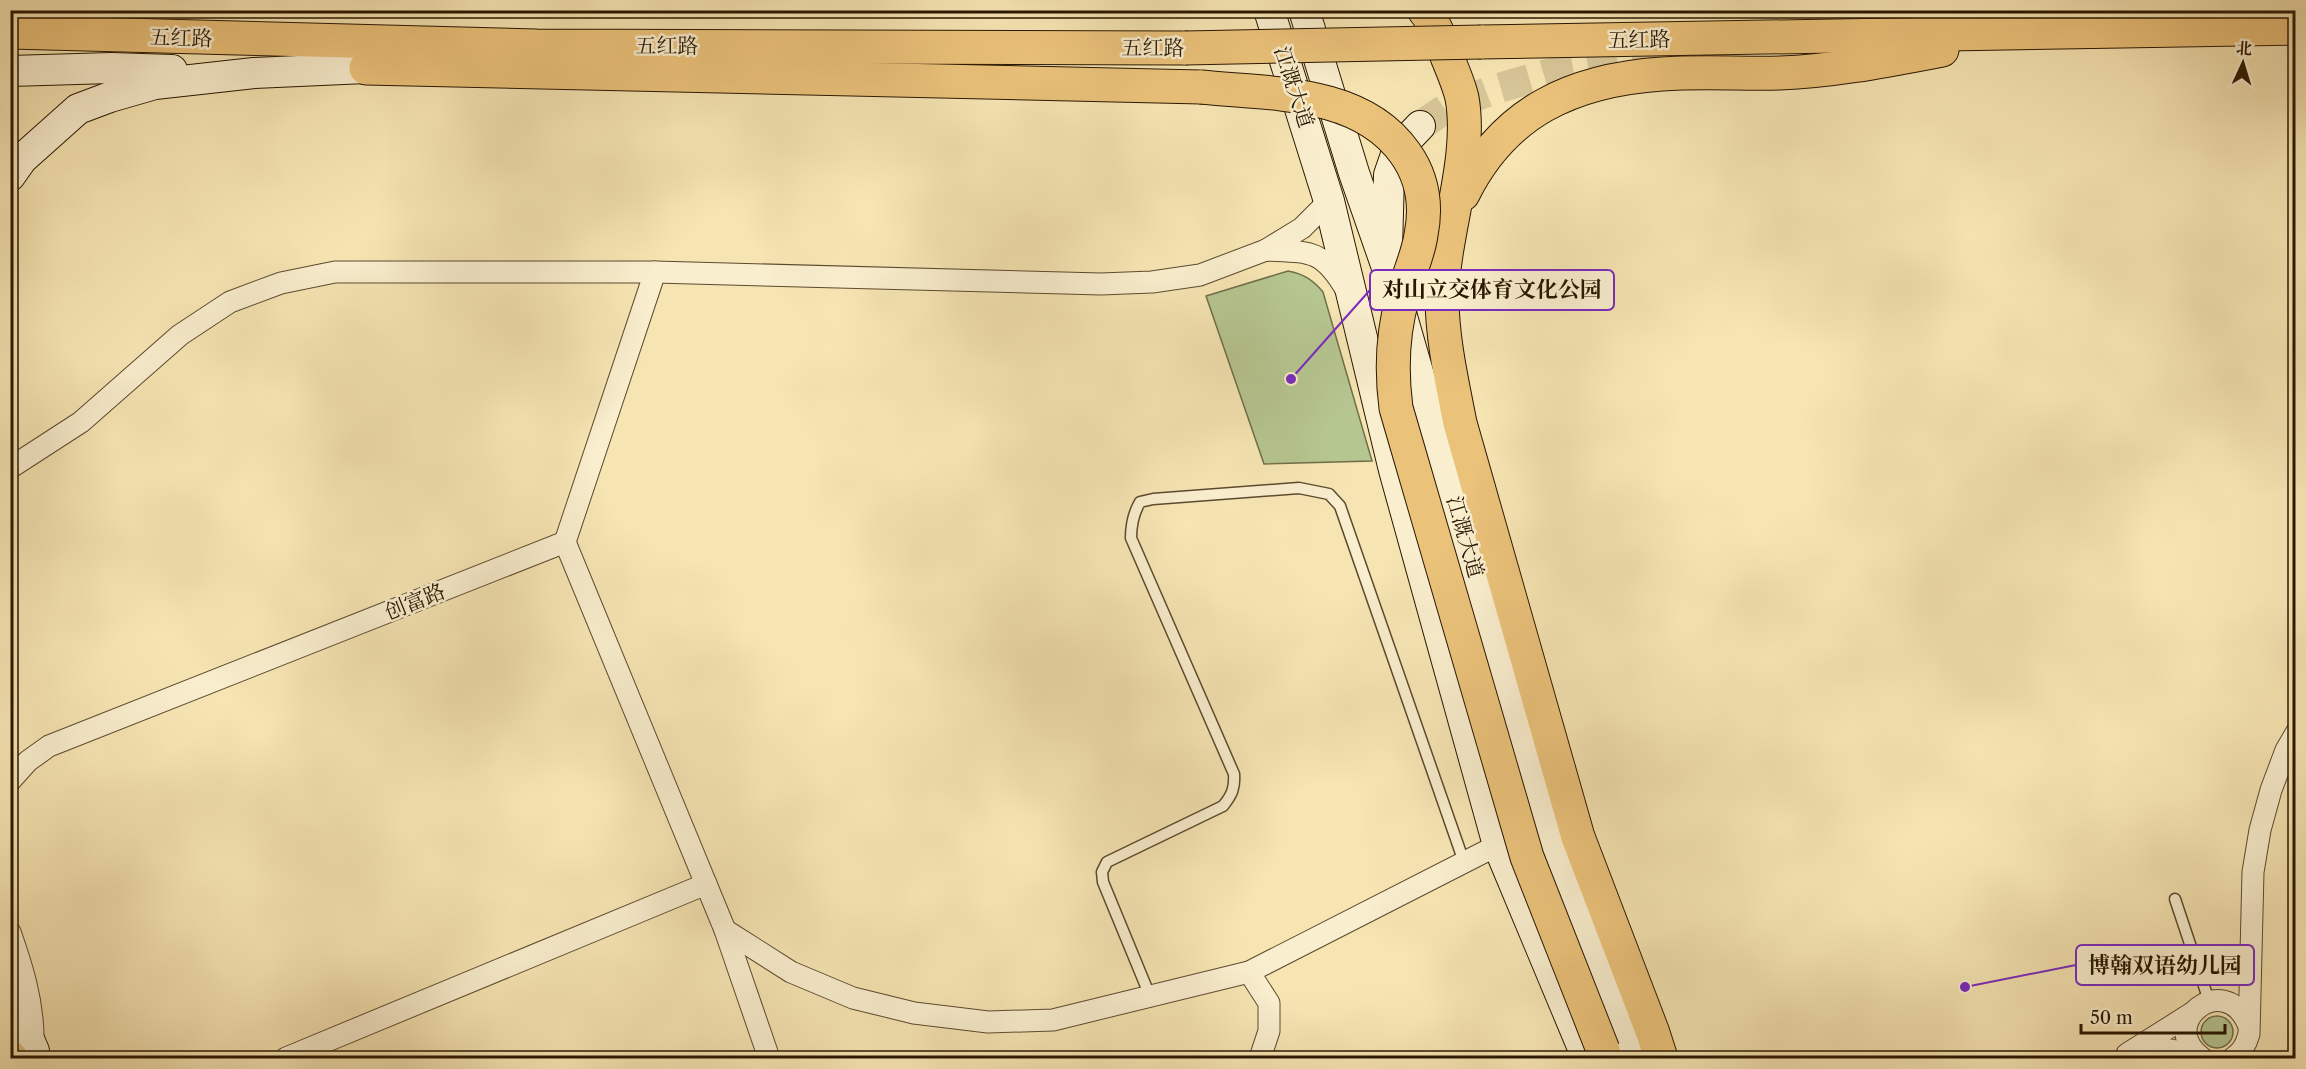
<svg xmlns="http://www.w3.org/2000/svg" width="2306" height="1069" font-family="'Libre Caslon Text','Noto Serif SC',serif">
	<style>
		.green { fill: #b6c691; stroke: #6f6e49; stroke-width: 1.5 }
		.lines { fill: none; stroke-linecap: round; stroke-linejoin: round }
		.secondary-tunnel { stroke: #d7c698; stroke-width: 30; stroke-dasharray: 30 15; stroke-linecap: butt }
		.lane-casing { stroke: #5c4a2e; stroke-width: 13 }
		.street-casing { stroke: #5c4a2e; stroke-width: 23 }
		.secondary-casing { stroke: #281701; stroke-width: 32 }
		.highway-casing { stroke: #281701; stroke-width: 35 }
		.lane { stroke: #f9eece; stroke-width: 10 }
		.street { stroke: #f9eece; stroke-width: 21 }
		.secondary { stroke: #f9eece; stroke-width: 30 }
		.highway { stroke: #ebc27a; stroke-width: 33 }
		.highway-bridge-casing { stroke: #281701; stroke-width: 35; stroke-linecap: butt }
		.highway-bridge { stroke: #ebc27a; stroke-width: 33 }
		.labels { text-anchor: middle; stroke-width: 5; stroke-linejoin: round; paint-order: stroke }
		.street-label { font-size: 21px; fill: #281701; stroke: #f9eece }
		.leader { fill: none; stroke: #7b2cbf; stroke-width: 2 }
		.callout-dot { fill: #7b2cbf; stroke: #f9eece; stroke-width: 2 }
		.callout { fill: #f9eece; stroke: #7b2cbf; stroke-width: 2 }
		.callout-label { font-size: 22px; text-anchor: middle; font-weight: bold; fill: #281701 }
	</style>
	<rect width="100%" height="100%" fill="#f6e5b3"/>
	<filter id="stains"><feTurbulence type="fractalNoise" baseFrequency=".00333" numOctaves="4"/><feColorMatrix values="0 0 0 0 .2 0 0 0 0 .09 0 0 0 0 .02 0 0 0 .5 -.17"/></filter>
	<radialGradient id="worn" r=".72"><stop offset=".6" stop-color="#630" stop-opacity="0"/><stop offset="1" stop-color="#630" stop-opacity=".3"/></radialGradient>
	<g class="green">
		<path d="M1288,271C1304,274 1313,280 1323,292L1372,461L1264,464L1206,296Z"/>
		<circle cx="2217" cy="1032" r="16"/>
	</g>
	<g class="lines">
		<polyline class="secondary-tunnel" points="1420,126 1448,107 1492,90 1547,74 1629,58 1686,51"/>
		<g class="lane-casing">
			<g id="lane">
				<polyline points="2175,899 2209,1001"/>
				<path d="M1150,996L1103,882L1102,872L1107,862L1223,806C1232,795 1235,788 1234,774L1131,538C1131,524 1133,514 1140,502L1153,499L1299,488L1329,494L1340,506L1464,862"/>
			</g>
		</g>
		<g class="street-casing">
			<g id="street">
				<path d="M1329,201L1302,228L1266,250C1309,252 1322,249 1345,288"/>
				<polyline points="10,468 81,422 180,335 230,302 281,283 335,272 655,272 1101,284 1152,282 1200,275 1266,250"/>
				<polyline points="565,542 725,930 769,1058"/>
				<polyline points="10,781 28,761 49,746 565,542 655,272"/>
				<polyline points="725,930 791,972 853,998 914,1013 988,1022 1053,1020 1249,972 1498,845"/>
				<path d="M10,932C22,966 32,998 33,1034"/>
				<polyline points="1249,972 1269,1003 1269,1031 1260,1058"/>
				<polyline points="2192,1013 2127,1054 2171,1050 2201,1058"/>
				<polyline points="286,1058 706,884"/>
				<path d="M2202,1058C2155,1024 2224,969 2248,1024"/>
				<path d="M2233,1058C2242,1052 2246,1045 2249,1034L2253,872L2260,830L2271,790L2286,750L2296,733"/>
			</g>
		</g>
		<g class="secondary-casing">
			<g id="secondary">
				<polyline points="1269,10 1329,201 1394,470 1498,845 1587,1058"/>
				<polyline points="1304,10 1354,173 1392,282 1556,850 1630,1043 1638,1058"/>
				<polyline points="10,71 111,68 172,70"/>
				<polyline points="10,176 22,159 78,109 110,97 155,84 254,73 366,68 391,65"/>
				<polyline points="1387,249 1389,175 1398,149 1420,126"/>
				<polyline points="10,995 34,1051"/>
			</g>
		</g>
		<g class="highway-casing">
			<g id="highway">
				<path d="M1424,10C1435,23 1442,43 1448,59C1453,71 1459,85 1462,98C1473,158 1443,234 1442,297C1442,339 1452,382 1460,423L1578,837L1653,1033L1661,1058"/>
				<polyline points="10,32 537,46 1185,48"/>
				<polyline points="1481,42 2296,28"/>
				<polyline points="366,68 1201,87"/>
				<path d="M1463,194C1504,111 1573,80 1662,74C1701,71 1741,74 1780,73C1835,71 1889,60 1942,50"/>
				<polyline points="10,1057 11,1058"/>
			</g>
		</g>
		<use href="#lane" class="lane"/>
		<use href="#street" class="street"/>
		<use href="#secondary" class="secondary"/>
		<use href="#highway" class="highway"/>
		<g class="highway-bridge-casing">
			<g id="highway-bridge">
				<polyline points="1185,48 1481,42"/>
				<path d="M1201,87C1270,94 1361,90 1405,153C1423,178 1427,205 1421,235C1418,256 1408,275 1403,296C1392,334 1391,370 1396,408L1527,857L1603,1050"/>
			</g>
		</g>
		<use href="#highway-bridge" class="highway-bridge"/>
	</g>
	<g class="labels">
		<g class="street-label">
			<text transform="translate(181 38) rotate(2)" y="7">五红路</text>
			<text transform="translate(1639 40) rotate(-1)" y="7">五红路</text>
			<text x="667" y="53">五红路</text>
			<text x="1153" y="55">五红路</text>
			<text transform="translate(1294 87) rotate(72)" y="7">江溉大道</text>
			<text transform="translate(1465 537) rotate(74)" y="7">江溉大道</text>
			<text transform="translate(415 602) rotate(-22)" y="7">创富路</text>
		</g>
	</g>
	<path class="leader" d="M1291 379L1370 290M1965 987L2076 965"/>
	<g class="callout-dot">
		<circle cx="1291" cy="379" r="6"/>
		<circle cx="1965" cy="987" r="6"/>
	</g>
	<g class="callout">
		<rect x="1370" y="270" width="244" height="40" rx="6"/>
		<rect x="2076" y="945" width="178" height="40" rx="6"/>
	</g>
	<g class="callout-label">
		<text x="1492" y="297">对山立交体育文化公园</text>
		<text x="2165" y="973">博翰双语幼儿园</text>
	</g>
	<rect width="2306" height="1069" fill="none" stroke="#f6e5b3" stroke-width="36"/>
	<rect x="12" y="12" width="2282" height="1045" fill="none" stroke="#281701" stroke-width="3"/>
	<rect x="18" y="18" width="2270" height="1033" fill="none" stroke="#281701" stroke-width="1.5"/>
	<g transform="translate(2243 63) rotate(4)" stroke="#f9eece" stroke-width="4.5" paint-order="stroke">
	<path d="M0-4.5L10 22L0 15L-10 22Z" fill="#281701"/>
	<text y="-9" font-size="16" font-weight="bold" text-anchor="middle" fill="#281701">北</text>
	</g>
	<path d="M2081 1024v9h144v-9" fill="none" stroke="#281701" stroke-width="3"/>
	<text x="2090" y="1024" font-size="18" fill="#281701" stroke="#f9eece" stroke-width="4.5" paint-order="stroke">50 m</text>
	<rect width="100%" height="100%" filter="url(#stains)"/>
	<rect width="100%" height="100%" fill="url(#worn)"/>
</svg>
